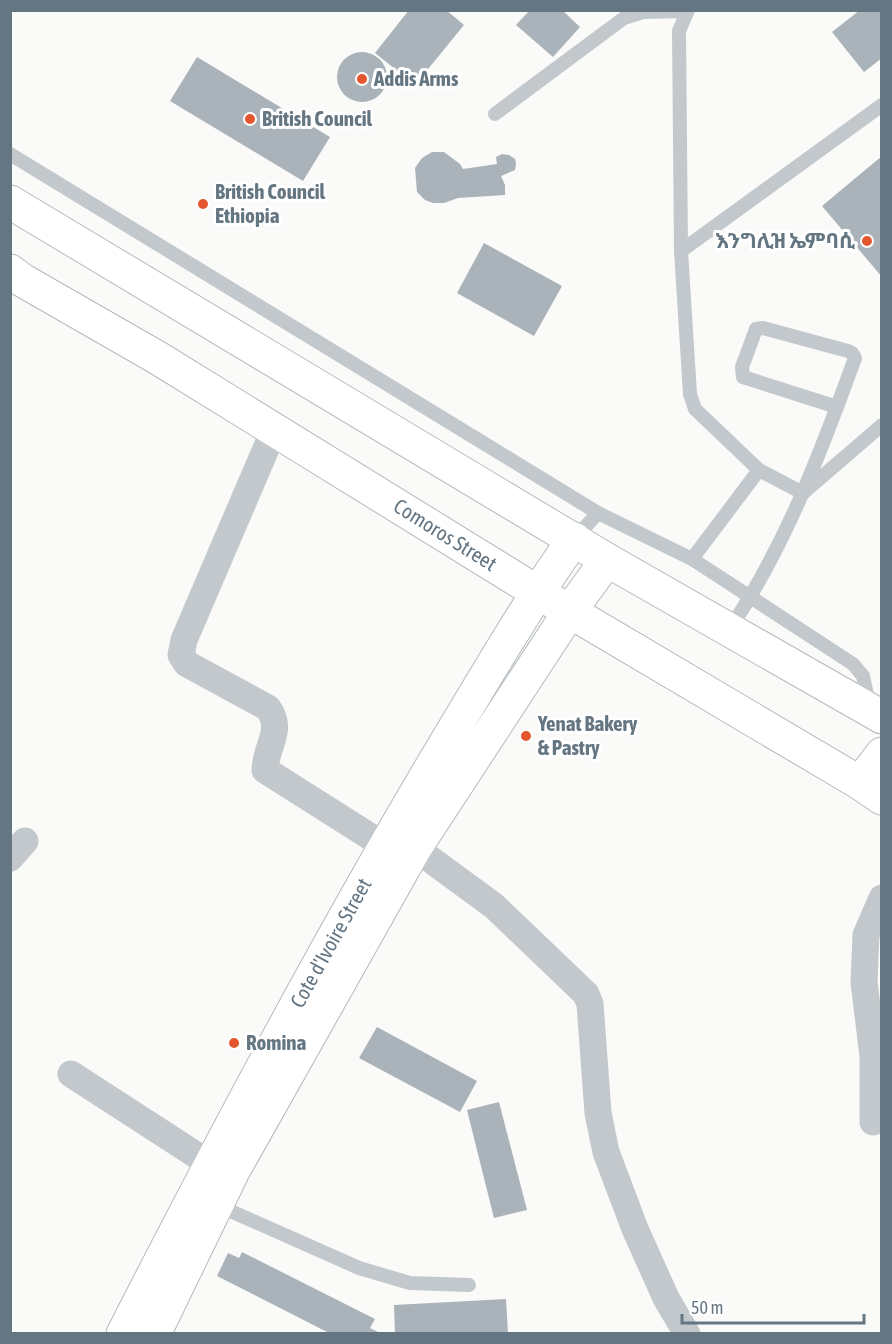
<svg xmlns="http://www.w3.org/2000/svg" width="892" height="1344" font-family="'Asap Condensed','Noto Sans Ethiopic',sans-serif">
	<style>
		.building { fill: #aab3b9 }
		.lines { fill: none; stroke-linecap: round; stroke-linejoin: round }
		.secondary-casing { stroke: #b3babf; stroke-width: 35 }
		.primary-casing { stroke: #b5babe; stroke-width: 35 }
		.lane { stroke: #c3c8cc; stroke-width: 14 }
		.street { stroke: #c3c8cc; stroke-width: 27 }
		.secondary { stroke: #fff; stroke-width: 33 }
		.primary { stroke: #fff; stroke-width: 33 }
		.poi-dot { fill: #e4572e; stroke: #fff; stroke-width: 2 }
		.labels { text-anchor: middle; stroke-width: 6; stroke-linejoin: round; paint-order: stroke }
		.poi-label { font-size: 21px; font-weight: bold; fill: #657683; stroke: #fff; text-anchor: start }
		.street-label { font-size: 21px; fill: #657683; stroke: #fff }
	</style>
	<rect width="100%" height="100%" fill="#fafaf8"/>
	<g class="building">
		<polygon points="409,10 446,10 464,25 415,85 375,53"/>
		<polygon points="530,10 562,10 580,27 553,57 516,25"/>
		<polygon points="860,10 882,10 882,58 864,72 832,32"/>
		<circle cx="362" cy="77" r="25"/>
		<polygon points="197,57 330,137 303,181 170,101"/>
		<polygon points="432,152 444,152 460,164 463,169 497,164 496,157 502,154 509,155 515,159 516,164 515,170 501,176 505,185 505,195 458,198 444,203 433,203 425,200 417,192 415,168 422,158"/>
		<polygon points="882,156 882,277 822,206"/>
		<polygon points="484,243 562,286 534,336 457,293"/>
		<polygon points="377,1027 477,1081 460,1112 359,1058"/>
		<polygon points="499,1102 527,1210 494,1218 467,1110"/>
		<polygon points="242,1252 375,1319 370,1328 382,1334 331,1334 217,1276 228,1253 239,1258"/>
		<polygon points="506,1299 508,1334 395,1334 394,1305"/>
	</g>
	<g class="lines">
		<g class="secondary-casing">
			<g id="secondary">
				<path d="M123,1334C222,1140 324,948 435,761C480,686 524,610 574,539"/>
				<polyline points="154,1334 233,1171 415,848 570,611 607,560"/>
			</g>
		</g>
		<g class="primary-casing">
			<g id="primary">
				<polyline points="10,202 607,560 882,717"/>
				<polyline points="10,271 22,280 158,358 537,592 860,783 882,798"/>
				<polyline points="860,783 882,754"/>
			</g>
		</g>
		<g class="lane">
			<polyline points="688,10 679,31 681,251 690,394 695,409 759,470 803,493 882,425"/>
			<polyline points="495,114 624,18 643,12 687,11"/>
			<polyline points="10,154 598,513"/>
			<polyline points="681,251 882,105"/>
			<polyline points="574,539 598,513 692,559 759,470"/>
			<polyline points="692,559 853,664 863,676 869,705"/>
			<path d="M729,630C785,547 821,452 855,358L852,353L848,351L763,328L756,329L742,367L743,377L837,407"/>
			<polyline points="217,1205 359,1268 410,1283 469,1285"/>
		</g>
		<g class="street">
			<path d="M274,430L184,640L181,655L187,664L268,708C284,731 266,744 265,770L385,846"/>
			<polyline points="415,848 494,906 586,994 590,1004 598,1113 606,1152 635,1229 666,1298 687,1334"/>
			<polyline points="10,858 25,841"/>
			<polyline points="71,1074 210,1164"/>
			<polyline points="873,1122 873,1056 864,982 866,935 882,898"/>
		</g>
		<use href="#secondary" class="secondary"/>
		<use href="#primary" class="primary"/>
	</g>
	<g class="poi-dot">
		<circle cx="362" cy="79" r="6"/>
		<circle cx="250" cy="119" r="6"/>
		<circle cx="203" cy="204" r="6"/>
		<circle cx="867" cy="241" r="6"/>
		<circle cx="526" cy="736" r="6"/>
		<circle cx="234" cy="1043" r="6"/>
	</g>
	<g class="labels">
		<g class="poi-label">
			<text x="374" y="86">Addis Arms</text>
			<text x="262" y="126">British Council</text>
			<text x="215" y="199">British Council<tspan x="215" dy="24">Ethiopia</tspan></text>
			<text x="855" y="248" text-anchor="end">እንግሊዝ ኤምባሲ</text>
			<text x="538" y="731">Yenat Bakery<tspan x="538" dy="24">&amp; Pastry</tspan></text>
			<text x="246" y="1050">Romina</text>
		</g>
		<g class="street-label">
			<text transform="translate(445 535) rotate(32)" y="7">Comoros Street</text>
			<text transform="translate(331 943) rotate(-61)" y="7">Cote d'Ivoire Street</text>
		</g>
	</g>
	<rect width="892" height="1344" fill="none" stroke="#657683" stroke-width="24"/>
	<path d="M682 1314v9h182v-9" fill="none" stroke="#657683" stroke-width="3"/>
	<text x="691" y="1314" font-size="18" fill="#657683" stroke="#ffffff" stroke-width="4.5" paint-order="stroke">50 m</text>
</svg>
